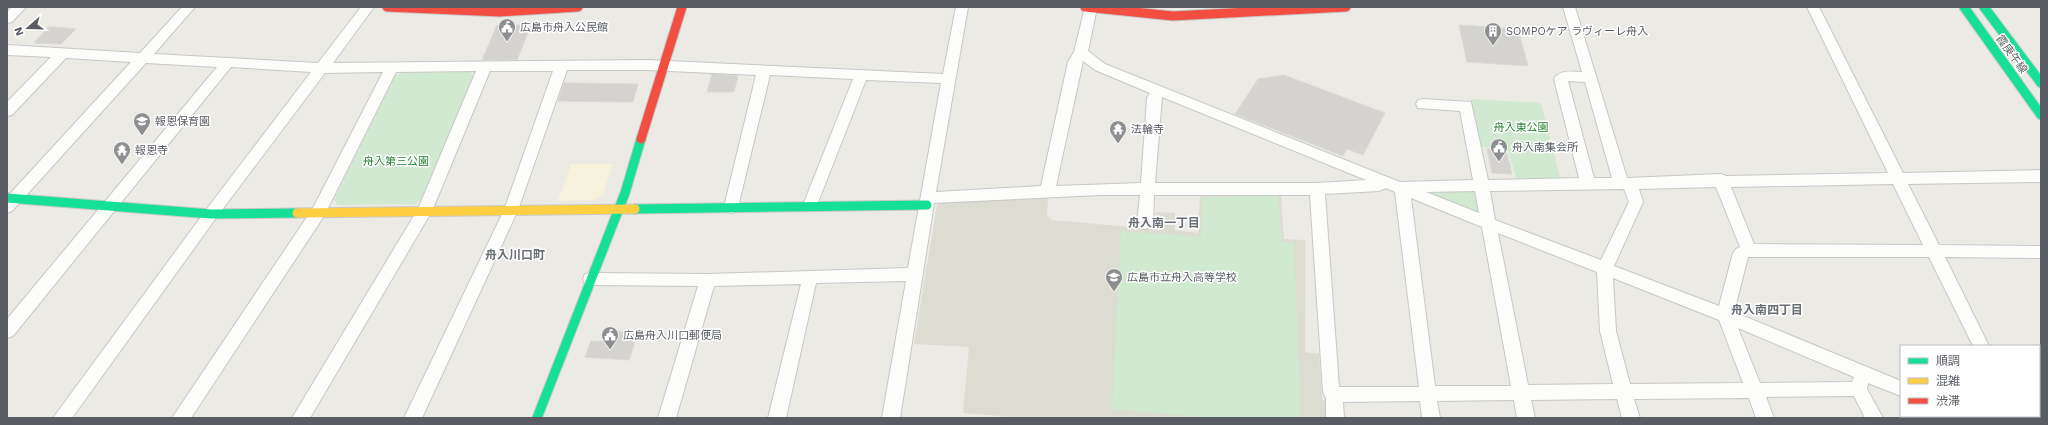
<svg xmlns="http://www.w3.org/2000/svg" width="2048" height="425" font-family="'Work Sans','Noto Sans JP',sans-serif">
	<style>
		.commercial { fill: #f6f2dc }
		.education { fill: #dddcd3 }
		.green { fill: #d0e9d0 }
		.building { fill: #d4d3cf; stroke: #dad9d4 }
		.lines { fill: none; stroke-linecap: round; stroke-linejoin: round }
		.street-casing { stroke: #c7c8c6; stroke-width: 2 }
		.fast-casing { stroke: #c8c9c8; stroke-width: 11 }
		.slow-casing { stroke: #c8c9c8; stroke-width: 11 }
		.jam-casing { stroke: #c8c9c8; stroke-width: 11 }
		.street { fill: #fcfcfb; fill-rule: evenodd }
		.fast { stroke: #16e098; stroke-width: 9 }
		.slow { stroke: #ffcf43; stroke-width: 9 }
		.jam { stroke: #f24e42; stroke-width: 9 }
		.labels { text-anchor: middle; stroke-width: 3; stroke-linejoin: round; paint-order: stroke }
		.poi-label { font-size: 11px; fill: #595d63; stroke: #fff; text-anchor: start }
		.street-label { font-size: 11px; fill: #595d63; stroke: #fff }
		.park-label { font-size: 11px; fill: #2b8237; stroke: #fff }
		.neighbourhood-label { font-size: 12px; font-weight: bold; fill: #6a6f76; stroke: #fff }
	</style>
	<rect width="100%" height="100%" fill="#ebeae4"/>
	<polygon class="commercial" points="571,164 613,164 603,195 593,200 558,201"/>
	<polygon class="education" points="1200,195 1281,195 1284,239 1305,240 1305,352 1319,354 1322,399 1330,405 1330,418 1025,418 963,413 969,347 914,344 937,205 941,202 1048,198 1047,216 1051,220 1154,229 1156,212 1175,213 1175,230 1198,233"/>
	<g class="green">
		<polygon points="471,72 473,76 423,199 415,204 338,205 334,200 393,77 401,73"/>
		<polygon points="1470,99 1541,103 1561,181 1517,181 1508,149 1480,147"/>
		<polygon points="1474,191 1478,193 1482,213 1479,214 1429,195 1429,193"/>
		<polygon points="1278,196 1282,242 1294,243 1301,418 1213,418 1112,409 1121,231 1201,237 1202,197"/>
	</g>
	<g class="building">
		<polygon points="497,25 531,25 517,60 482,60"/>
		<polygon points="1459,25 1518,29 1528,66 1467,62"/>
		<polygon points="48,27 54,27 76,29 61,44 34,43"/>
		<polygon points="712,74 738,76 734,92 707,92"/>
		<polygon points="1284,75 1385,113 1363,155 1347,149 1343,156 1235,114 1258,79"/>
		<polygon points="564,83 638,84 633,102 558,101"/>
		<polygon points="1487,149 1506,150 1512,174 1492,173"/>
		<polygon points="611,331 638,333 629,360 585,357 591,341 607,342"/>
	</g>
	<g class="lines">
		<g class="street-casing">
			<g id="street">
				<polygon points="12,7 26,7 12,22 7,23 7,12"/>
				<path d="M182,7H195L154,54L318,63L361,7H374L333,63L648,60L943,74L956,7H968L936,192L1041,186L1068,62L1074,52L1085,7L1097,8L1088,51L1105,64L1400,182L1473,180L1460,111L1418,108L1416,104L1418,100L1423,99L1471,102L1488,180L1579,178L1554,79C1560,69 1572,72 1582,72L1563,7H1575L1627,178L1721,174L1726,176L1888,173L1807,7H1819L1903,173L2041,170V182L1908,184L1939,245L2041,246V258L1945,257L1989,346H1973L1929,257H1748L1734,312L1901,381V396L1868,383L1867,389L1883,418H1865L1854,396L1766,397L1774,418H1756L1749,398L1634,399L1640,418H1622L1617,399L1531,400L1535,418H1517L1514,400L1437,401L1440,418H1422L1420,401L1343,402L1344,418H1326V398L1323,392L1310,195H1154L1153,223L1150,227L1145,229L1140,227L1137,223L1140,195H1100L934,203L900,418H882L906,281L816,283L786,418H768L801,284L714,286L676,418H658L698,286L591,285L585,284L583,279L585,274L591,273L708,274L908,268L941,83L866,80L817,205L815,209L810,211L805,209L803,205L853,79L770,75L738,207L736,211L731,213L726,211L724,207L756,75L648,70H567L518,210L422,418H404L504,210L553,71H490L432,211L310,418H292L418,209L476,71L396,72L324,216L191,418H172L313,208L383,72L325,73L216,218L72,418H53L206,210L311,72L231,67L13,336L7,338V319L217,67L146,63L12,211L7,213V197L131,62L66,58L12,115L7,116V102L51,57L7,55V45L140,53ZM1083,61L1095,70L1150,93L1147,98L1141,183L1056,186ZM1568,81L1585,82L1612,178H1594ZM1162,97L1366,180L1317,183H1155ZM1893,184L1923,245L1754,244L1731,187ZM1716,187L1740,247L1736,249L1733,253L1719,306L1614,266L1643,202L1639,189ZM1386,188L1395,192L1419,387H1339L1325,194L1379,191ZM1624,189L1629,202L1601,260L1495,220L1490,191ZM1475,191L1479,213L1426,192ZM1411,198L1482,227L1511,386H1435ZM1498,233L1597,272L1600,331L1613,384L1528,385ZM1613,278L1719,320L1743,383L1630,384L1616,331ZM1738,328L1854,377L1852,382L1760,383Z"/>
				<polygon points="1956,416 1978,416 1979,418 1957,418"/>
				<polygon points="2006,416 2024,416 2025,418 2007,418"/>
			</g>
		</g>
		<g class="fast-casing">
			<g id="fast">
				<polyline points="1964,7 2041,115"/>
				<polyline points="1984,7 2041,83"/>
				<polyline points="7,198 211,214 297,213"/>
				<polyline points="635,209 927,205"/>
				<polyline points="537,418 625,193 641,139"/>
			</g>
		</g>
		<g class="slow-casing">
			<polyline id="slow" points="297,213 635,209"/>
		</g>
		<g class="jam-casing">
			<g id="jam">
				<polyline points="387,7 500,12 578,7"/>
				<polyline points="1085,7 1173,16 1346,7"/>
				<polyline points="641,139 682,7"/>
			</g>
		</g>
		<use href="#street" class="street"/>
		<use href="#fast" class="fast"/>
		<use href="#slow" class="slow"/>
		<use href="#jam" class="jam"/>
	</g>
	<defs>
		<g id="civic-pin" transform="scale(0.9)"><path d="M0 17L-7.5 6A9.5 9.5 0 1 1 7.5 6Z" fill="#8c8e90" stroke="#fff"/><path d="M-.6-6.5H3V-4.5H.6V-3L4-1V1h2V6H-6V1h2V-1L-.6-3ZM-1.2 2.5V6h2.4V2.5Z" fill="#fff"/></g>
		<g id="building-pin" transform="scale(0.9)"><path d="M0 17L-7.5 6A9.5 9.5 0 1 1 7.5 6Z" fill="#8c8e90" stroke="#fff"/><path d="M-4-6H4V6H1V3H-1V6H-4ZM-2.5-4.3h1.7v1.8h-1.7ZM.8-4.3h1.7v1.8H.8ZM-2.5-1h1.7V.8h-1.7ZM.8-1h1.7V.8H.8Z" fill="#fff"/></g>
		<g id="school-pin" transform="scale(0.9)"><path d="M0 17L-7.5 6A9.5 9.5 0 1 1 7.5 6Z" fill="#8c8e90" stroke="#fff"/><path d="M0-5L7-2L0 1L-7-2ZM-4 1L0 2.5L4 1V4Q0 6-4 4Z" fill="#fff"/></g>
		<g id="temple-pin" transform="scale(0.9)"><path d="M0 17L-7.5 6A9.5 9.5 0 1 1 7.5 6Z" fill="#8c8e90" stroke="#fff"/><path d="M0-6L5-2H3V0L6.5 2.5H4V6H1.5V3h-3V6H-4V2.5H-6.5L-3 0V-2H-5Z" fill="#fff"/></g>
	</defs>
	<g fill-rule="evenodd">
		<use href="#civic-pin" x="507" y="27"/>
		<use href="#building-pin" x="1493" y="31"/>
		<use href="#school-pin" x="142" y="121"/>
		<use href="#temple-pin" x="1118" y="129"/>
		<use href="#civic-pin" x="1499" y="147"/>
		<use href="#temple-pin" x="122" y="150"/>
		<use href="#school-pin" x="1114" y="277"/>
		<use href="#civic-pin" x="610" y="335"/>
	</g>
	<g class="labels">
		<g class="poi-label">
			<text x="520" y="31">広島市舟入公民館</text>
			<text x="1506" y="35">SOMPOケア ラヴィーレ舟入</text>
			<text x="155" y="125">報恩保育園</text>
			<text x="1131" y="133">法輪寺</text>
			<text x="1512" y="151">舟入南集会所</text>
			<text x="135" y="154">報恩寺</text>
			<text x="1127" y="281">広島市立舟入高等学校</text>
			<text x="623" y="339">広島舟入川口郵便局</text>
		</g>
		<g class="street-label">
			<text transform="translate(2012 54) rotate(54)" y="4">霞庚午線</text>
		</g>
		<g class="park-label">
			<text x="1521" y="131">舟入東公園</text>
			<text x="396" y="165">舟入第三公園</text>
		</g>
		<g class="neighbourhood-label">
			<text x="1164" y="227">舟入南一丁目</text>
			<text x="515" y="259">舟入川口町</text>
			<text x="1767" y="314">舟入南四丁目</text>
		</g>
	</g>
	<rect width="2048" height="425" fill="none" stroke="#595d63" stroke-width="16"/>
	<rect x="1900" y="345" width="140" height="72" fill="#ffffff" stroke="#bdbec1"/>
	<rect x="1908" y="358" width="20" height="6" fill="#16e098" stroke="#bdbec1"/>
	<text x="1936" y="365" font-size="12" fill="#595d63">順調</text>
	<rect x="1908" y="378" width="20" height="6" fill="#ffcf43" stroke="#bdbec1"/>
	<text x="1936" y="385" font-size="12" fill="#595d63">混雑</text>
	<rect x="1908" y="398" width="20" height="6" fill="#f24e42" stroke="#bdbec1"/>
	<text x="1936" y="405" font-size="12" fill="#595d63">渋滞</text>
	<g transform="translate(28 28) rotate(250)" stroke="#ffffff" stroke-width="3" paint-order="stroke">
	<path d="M0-3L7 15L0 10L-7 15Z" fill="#595d63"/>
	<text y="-6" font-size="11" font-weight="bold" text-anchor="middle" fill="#595d63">N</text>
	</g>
</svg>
